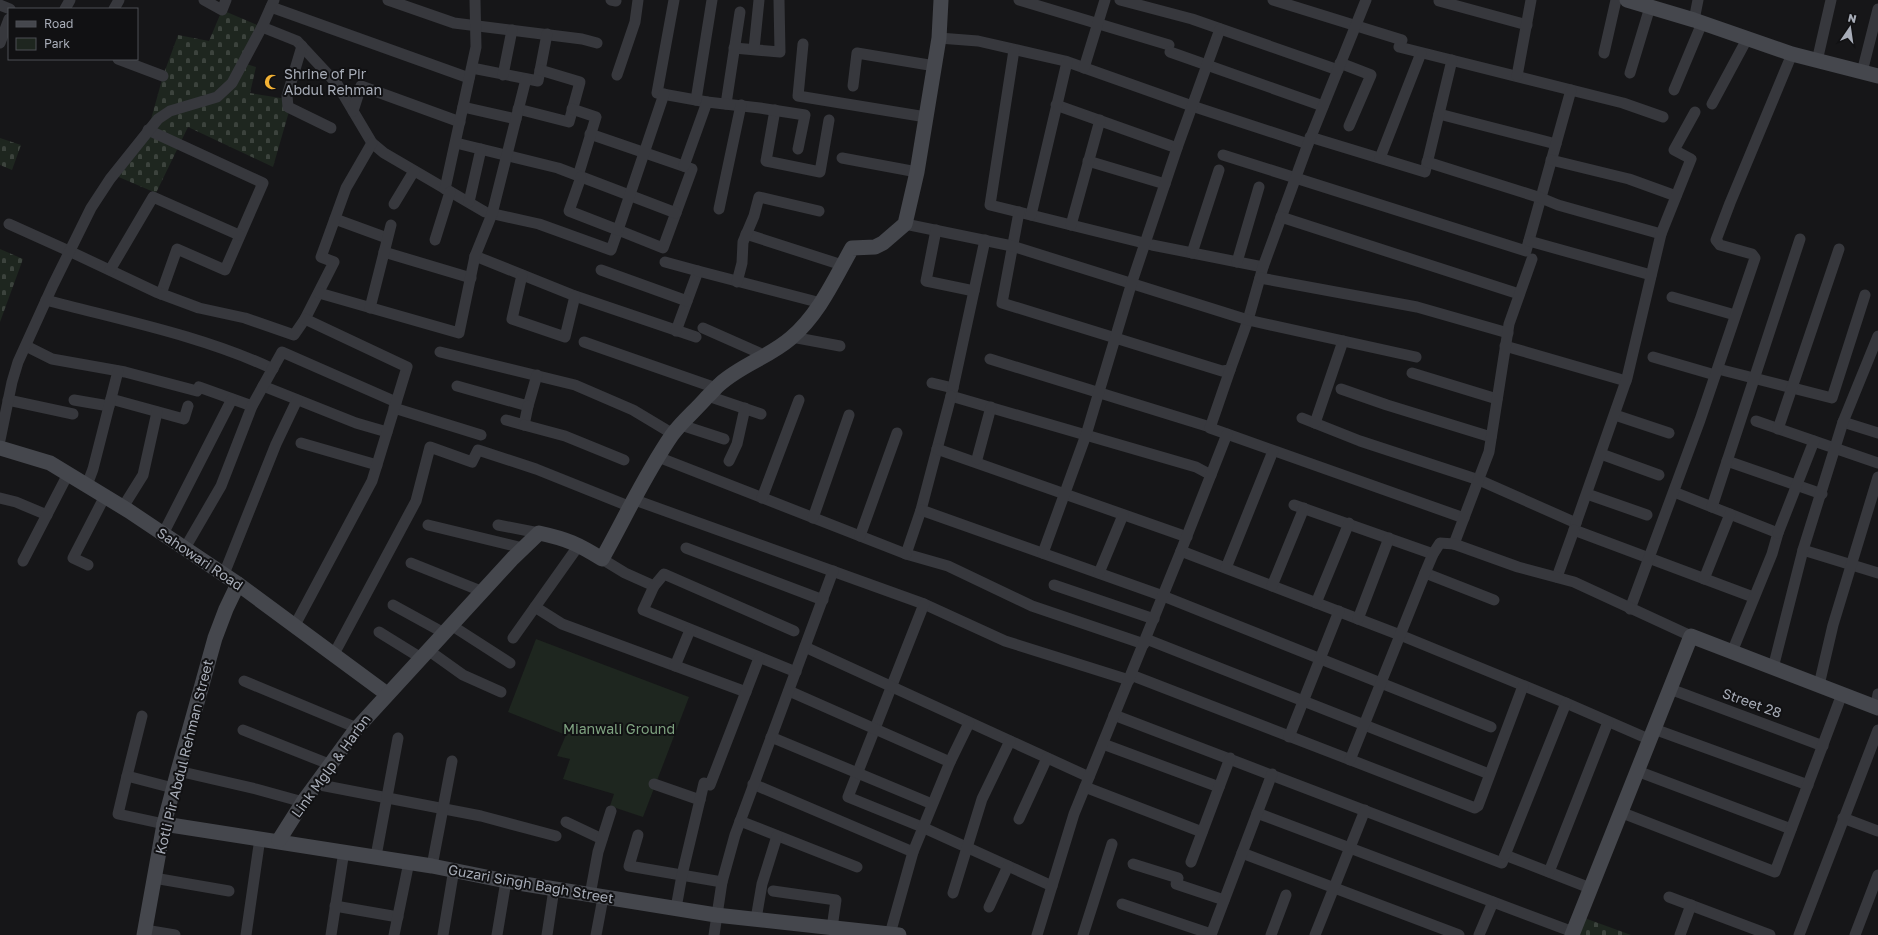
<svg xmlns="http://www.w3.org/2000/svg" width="1878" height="935" font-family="'Golos Text',sans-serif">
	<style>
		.cemetery { fill: url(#cemetery-stones) }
		.park { fill: #1e261f }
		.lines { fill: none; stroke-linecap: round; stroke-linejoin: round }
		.street { stroke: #37383d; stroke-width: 11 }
		.secondary { stroke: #45474d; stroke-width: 15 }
		.labels { text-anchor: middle; stroke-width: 4; stroke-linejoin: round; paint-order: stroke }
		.poi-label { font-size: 14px; fill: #a8adb8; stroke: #111113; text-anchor: start }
		.street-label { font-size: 14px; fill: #a8adb8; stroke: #111113 }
		.park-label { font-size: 14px; fill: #7fa381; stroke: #111113 }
	</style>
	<defs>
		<pattern id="cemetery-stones" width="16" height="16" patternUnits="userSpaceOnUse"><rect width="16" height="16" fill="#1e261f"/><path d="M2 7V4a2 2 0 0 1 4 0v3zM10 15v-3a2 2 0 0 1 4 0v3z" fill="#3c433d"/></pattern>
	</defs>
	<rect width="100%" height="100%" fill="#161618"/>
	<g class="cemetery">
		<polygon points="222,10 262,27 243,63 256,67 250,93 287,99 290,108 273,167 188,127 156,193 114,175 148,130 163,76 178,35 209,41"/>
		<polygon points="0,138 21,145 12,170 0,165"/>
		<polygon points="0,249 23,259 0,322"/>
		<polygon points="1579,916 1631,935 1572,935"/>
	</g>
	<polygon class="park" points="536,639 689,697 643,817 610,806 614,794 563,779 570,759 557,756 566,735 508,712"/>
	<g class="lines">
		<g class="street">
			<polyline points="204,0 222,10 226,0"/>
			<polyline points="388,0 454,23 582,39 597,43"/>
			<polyline points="611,0 616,1"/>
			<polyline points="674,0 657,93 707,102"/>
			<polyline points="1019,0 1169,45"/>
			<polyline points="1120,0 1192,19 1338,70"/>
			<polyline points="1273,0 1402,40 1399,47 1623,103 1663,117"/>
			<polyline points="1439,1 1527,25"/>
			<polyline points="0,5 10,9"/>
			<polyline points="271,7 469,78"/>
			<polyline points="65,9 70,0"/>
			<polyline points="114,9 119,0"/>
			<polyline points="1694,20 1698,0"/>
			<polyline points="262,27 297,41 337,84 372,143 384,153 485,212 539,224 611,250 618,230 663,248 692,169 590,134"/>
			<polyline points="939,38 978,41 1065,61 1192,106 1308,144"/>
			<polyline points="0,43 9,19"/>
			<polyline points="803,44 798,96 926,117"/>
			<polyline points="302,46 287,96 288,107 331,128"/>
			<polyline points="734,48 780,52 779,0"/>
			<polyline points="754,49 759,0"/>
			<polyline points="1014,50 990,205 1152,245 1263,267"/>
			<polyline points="1170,52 1323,106"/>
			<polyline points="1604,53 1616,0"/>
			<polyline points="118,59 163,76"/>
			<polyline points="1817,61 1831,0"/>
			<polyline points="1340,63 1371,75 1349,126"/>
			<polyline points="472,68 538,81 547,34"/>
			<polyline points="1084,68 1105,0"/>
			<polyline points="1862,72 1878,9"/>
			<polyline points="1630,73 1650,7"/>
			<polyline points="503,75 512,30"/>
			<polyline points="617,75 635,22 638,0"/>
			<polyline points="1517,76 1531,0"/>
			<polyline points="853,86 857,53 935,66"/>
			<polyline points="1674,90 1702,23"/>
			<polyline points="696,100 712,0"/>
			<polyline points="726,104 740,12"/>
			<polyline points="1712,104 1747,39"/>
			<polyline points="1056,105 1177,148"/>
			<polyline points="463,107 516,119"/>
			<polyline points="518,109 569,122 580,82 540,70"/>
			<polyline points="572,109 596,117 578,176"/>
			<polyline points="775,110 766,161 820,172 829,120"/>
			<polyline points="353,111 361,86 460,122"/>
			<polyline points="1439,114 1556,144"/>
			<polyline points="148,130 263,183 225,270 177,249 161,294"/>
			<polyline points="1310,137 1425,172 1452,60"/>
			<polyline points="456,143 558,168 676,213"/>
			<polyline points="1223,155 1526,251 1571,90"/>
			<polyline points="842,158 917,172"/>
			<polyline points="1380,158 1421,53"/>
			<polyline points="1551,160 1629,179 1676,196"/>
			<polyline points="1088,161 1165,184"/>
			<polyline points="1427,162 1541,198 1558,205 1661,234"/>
			<polyline points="684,166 707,102 760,108 805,115 798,149"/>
			<polyline points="581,177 569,211 618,230 664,94"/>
			<polyline points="445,189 476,47 475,0"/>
			<polyline points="469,202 481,149"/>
			<polyline points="394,204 414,171"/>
			<polyline points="719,209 741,105"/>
			<polyline points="1019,212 1002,303 1222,371 1230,370 1248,320 1263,267 1308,144 1366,0"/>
			<polyline points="1031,215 1067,62"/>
			<polyline points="1281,217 1519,294"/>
			<polyline points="335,219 387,238"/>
			<polyline points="9,224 69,251 156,292 199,308 245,318 294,335 305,319 334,262 321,257 346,188 372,143"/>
			<polyline points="905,224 1012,246 1248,320 1416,357"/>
			<polyline points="1071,225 1100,120"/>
			<polyline points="936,230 926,281 974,291"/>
			<polyline points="746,234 842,265"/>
			<polyline points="435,240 450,192"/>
			<polyline points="1529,241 1651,275"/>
			<polyline points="384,252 471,278"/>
			<polyline points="1192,253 1219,170"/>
			<polyline points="475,256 575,296 696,337"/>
			<polyline points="665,262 698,271 676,331"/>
			<polyline points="1237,262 1259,187"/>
			<polyline points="110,270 153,197 239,235"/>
			<polyline points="601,270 687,301"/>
			<polyline points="698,271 821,303"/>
			<polyline points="522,275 512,319 565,337 575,296"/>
			<polyline points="1260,278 1417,307 1508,333"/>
			<polyline points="737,282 742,263 743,242 754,216 759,197 819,211"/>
			<polyline points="319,293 459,333 475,256 492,214 526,79"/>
			<polyline points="1672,297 1735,315"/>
			<path d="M46,300C121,320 203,336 273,369"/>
			<polyline points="370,308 391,225"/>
			<polyline points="703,328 764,355"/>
			<polyline points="792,337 840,346"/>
			<polyline points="584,342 716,388"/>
			<polyline points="26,346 52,359 125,372 197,391 199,387 252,406"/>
			<polyline points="1505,346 1626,381"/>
			<polyline points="440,352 575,385 633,410 673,434"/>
			<polyline points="1653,357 1715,375"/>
			<polyline points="990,359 1210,427"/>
			<polyline points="1718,369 1832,398 1865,295"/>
			<polyline points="1230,370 1210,428 1464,518"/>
			<polyline points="1412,373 1497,399"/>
			<polyline points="932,383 953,388 951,396 1196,467 1211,475"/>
			<polyline points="263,386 356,423 387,432"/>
			<polyline points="457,386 528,406 537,375"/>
			<polyline points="953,388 985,240"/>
			<polyline points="1341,389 1387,405 1491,437"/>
			<polyline points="708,396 761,414"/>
			<polyline points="951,396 921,510 906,554 948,566 1032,606 1144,644"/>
			<polyline points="111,399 184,419 188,406"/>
			<polyline points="8,400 73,414"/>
			<polyline points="74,400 109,406"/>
			<polyline points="394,408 481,435"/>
			<polyline points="1615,415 1669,433"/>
			<polyline points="1302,418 1360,441 1479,480 1576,523 1574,530 1753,597"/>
			<polyline points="506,420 524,425 528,406"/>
			<polyline points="1756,421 1878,463"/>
			<polyline points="1843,422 1878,433"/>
			<polyline points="1315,423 1343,341"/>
			<polyline points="524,425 565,436 624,460"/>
			<polyline points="681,425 724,439"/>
			<polyline points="1778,429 1839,249"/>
			<polyline points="0,440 12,382 18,362 53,285 91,208 110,179 158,119 170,111 217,97 232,83 262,27 274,0"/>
			<polyline points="301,443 377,465"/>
			<polyline points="937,449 1187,537"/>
			<polyline points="1601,454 1659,475"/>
			<polyline points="658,457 906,554"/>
			<polyline points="977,459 991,407"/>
			<polyline points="729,461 737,444 745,408"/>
			<polyline points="1727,461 1822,494"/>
			<polyline points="87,485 93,469 118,371"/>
			<polyline points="1674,492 1778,533 1772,554 1732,652"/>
			<polyline points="1587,494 1647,515"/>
			<polyline points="0,498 16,502 47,515"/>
			<polyline points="762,498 799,400"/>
			<polyline points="635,500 924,604 1005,641 1129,680"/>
			<polyline points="1294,505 1433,554"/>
			<polyline points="123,507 143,475 157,412"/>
			<polyline points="1712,507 1800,239"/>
			<polyline points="921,510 1163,596 1491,727"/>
			<polyline points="813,518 849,415"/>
			<polyline points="1576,523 1627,378 1661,234 1691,159 1674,150 1695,112"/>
			<polyline points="428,525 523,548"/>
			<polyline points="498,525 539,533"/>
			<polyline points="1778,533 1814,441"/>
			<polyline points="163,534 232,399"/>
			<polyline points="860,536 897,433"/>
			<polyline points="1454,544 1489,452 1509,324 1532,259"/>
			<polyline points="185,548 221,486 252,406 282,352 396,402"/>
			<polyline points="686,548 823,600"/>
			<polyline points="1803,550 1878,573"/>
			<polyline points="1181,551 1400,635 1566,703 1644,737"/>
			<polyline points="1043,553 1086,435 1132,282 1177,148 1220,29"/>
			<polyline points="602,559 625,573 654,586"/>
			<polyline points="23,561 68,474"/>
			<polyline points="411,563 481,591"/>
			<polyline points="88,565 73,558 105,496"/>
			<polyline points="1226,568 1273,451"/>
			<polyline points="1099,573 1123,515"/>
			<polyline points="1425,573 1494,600"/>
			<polyline points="224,574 276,444 297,400"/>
			<polyline points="1557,577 1574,530"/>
			<polyline points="1704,579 1730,514"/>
			<polyline points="1054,585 1154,619"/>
			<polyline points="1272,586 1304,508"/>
			<polyline points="1316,603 1349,523"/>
			<polyline points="924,604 848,797 922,827 1052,886"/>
			<polyline points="393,605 444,633"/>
			<polyline points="535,607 562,624 746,692"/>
			<polyline points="1630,609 1700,420 1755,258 1752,254 1720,245 1716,240 1730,203 1792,54"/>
			<polyline points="1358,619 1389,538"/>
			<polyline points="295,625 372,481 407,367 305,319"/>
			<polyline points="451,625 510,663"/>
			<polyline points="794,631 664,574 654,586 643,610 796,672"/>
			<polyline points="379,632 421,658"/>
			<polyline points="513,638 579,545"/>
			<polyline points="1146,639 1489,774"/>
			<polyline points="805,647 1089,777"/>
			<polyline points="428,650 463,675 501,692"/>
			<polyline points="334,654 416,501 430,447 472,462 478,450 536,469 631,507"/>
			<polyline points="675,666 690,630"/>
			<polyline points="1773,668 1803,550 1843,422 1878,336"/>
			<polyline points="1131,675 1475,808 1478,806 1523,686"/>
			<polyline points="244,681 357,728"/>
			<polyline points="1819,685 1833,625 1878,477"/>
			<polyline points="1670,689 1823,746"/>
			<polyline points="789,691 950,762"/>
			<polyline points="1876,707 1878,694"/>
			<polyline points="1114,715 1502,863 1505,855 1590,888"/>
			<polyline points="1654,729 1808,785"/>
			<polyline points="243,730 329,764"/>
			<polyline points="771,737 932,804"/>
			<polyline points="1289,737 1339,611"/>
			<polyline points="1103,744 1219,787"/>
			<polyline points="1350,760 1425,573 1433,554 1440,543 1454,544 1518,567 1574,582 1691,636"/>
			<polyline points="178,771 256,789 303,802"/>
			<polyline points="1637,771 1791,829"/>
			<polyline points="127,776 142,716"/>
			<polyline points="315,784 481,816 556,836"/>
			<polyline points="654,784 700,800"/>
			<polyline points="753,784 913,852"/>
			<polyline points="1085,787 1202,832"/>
			<polyline points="1620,812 1775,872 1842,694"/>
			<polyline points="1257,813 1573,932"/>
			<polyline points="1843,818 1878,831"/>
			<polyline points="1019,819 1047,758"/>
			<polyline points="740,821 857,867"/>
			<polyline points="566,822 602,839"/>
			<polyline points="164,824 118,814 127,776 173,788"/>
			<polyline points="638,835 629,866 722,882"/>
			<polyline points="1242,853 1459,935"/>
			<polyline points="1505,855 1566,703"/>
			<polyline points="376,856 398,738"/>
			<polyline points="1191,862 1230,758"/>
			<polyline points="1133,864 1178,878 1176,884 1224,900"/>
			<polyline points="432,866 452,761"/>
			<polyline points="1549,872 1608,722"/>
			<polyline points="154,878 229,891"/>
			<polyline points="773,891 836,900 832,928"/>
			<polyline points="953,893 982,799 1010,741"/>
			<polyline points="590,895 598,852 611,811"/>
			<polyline points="1669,897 1770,935"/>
			<polyline points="1122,904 1211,934"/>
			<polyline points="335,906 398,917"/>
			<polyline points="989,907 1008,866"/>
			<polyline points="676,908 682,875 704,783 710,785 759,658"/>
			<polyline points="756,919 762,884 777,836"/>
			<polyline points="145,930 175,935"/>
			<polyline points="890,934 913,852 950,762 969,723"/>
			<polyline points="246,935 260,838"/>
			<polyline points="331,935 344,851"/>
			<polyline points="394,935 409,862"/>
			<polyline points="443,935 454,869"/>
			<polyline points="497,935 506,881"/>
			<polyline points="547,935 554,889"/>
			<polyline points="596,935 603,898"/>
			<polyline points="714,935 722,882 735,835 833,571"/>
			<polyline points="1037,935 1074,814 1181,551 1227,434"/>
			<polyline points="1083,935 1112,844"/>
			<polyline points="1211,935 1272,774"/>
			<polyline points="1271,935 1286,895"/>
			<polyline points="1315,935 1365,810"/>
			<polyline points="1479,935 1493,902"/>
			<polyline points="1680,935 1691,905"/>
			<polyline points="1799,935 1878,730"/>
			<polyline points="1855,935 1878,875"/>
		</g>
		<g class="secondary">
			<polyline points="1627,0 1694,20 1792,54 1878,76"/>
			<polyline points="0,448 50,463 129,511 238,584 387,694"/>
			<polyline points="164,824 432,866 506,881 716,915 899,935"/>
			<path d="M279,840L303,802L357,728L513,558L539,533C567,539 578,544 602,559C625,518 645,474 672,435C682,421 696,410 707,397C712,393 715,388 720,384C741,365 769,357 791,338C819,314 834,280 852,248L875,247L883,243L905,224L917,172L939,38L941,0"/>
			<polyline points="144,935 164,824 178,771 215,638 226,609 238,584"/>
			<polyline points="1572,935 1691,636 1878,708"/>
		</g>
	</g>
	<defs>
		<g id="mosque-bare" transform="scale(1.2)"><path d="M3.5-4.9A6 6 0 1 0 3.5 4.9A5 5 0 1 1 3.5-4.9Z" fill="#f2b134" stroke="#111113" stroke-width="2.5" paint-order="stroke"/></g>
	</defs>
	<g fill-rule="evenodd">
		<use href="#mosque-bare" x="272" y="82"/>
	</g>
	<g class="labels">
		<g class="poi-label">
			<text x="284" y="79">Shrine of Pir<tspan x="284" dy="16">Abdul Rehman</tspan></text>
		</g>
		<g class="street-label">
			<text transform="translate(200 559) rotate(34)" y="5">Sahowari Road</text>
			<text transform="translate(1752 703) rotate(20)" y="5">Street 28</text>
			<text transform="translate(184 757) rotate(-76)" y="5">Kotli Pir Abdul Rehman Street</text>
			<text transform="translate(331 766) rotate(-54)" y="5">Link Mglp &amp; Harbn</text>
			<text transform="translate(531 884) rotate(10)" y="5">Guzari Singh Bagh Street</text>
		</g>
		<g class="park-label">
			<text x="619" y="734">Mianwali Ground</text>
		</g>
	</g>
	<rect x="8" y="8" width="130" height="52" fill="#111113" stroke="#4d4f55"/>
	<rect x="16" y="21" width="20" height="6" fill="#45474d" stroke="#4d4f55"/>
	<text x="44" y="28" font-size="12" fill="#a8adb8">Road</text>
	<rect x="16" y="38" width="20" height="12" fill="#1e261f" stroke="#4d4f55"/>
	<text x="44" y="48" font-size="12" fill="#a8adb8">Park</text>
	<g transform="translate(1850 28) rotate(13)" stroke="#111113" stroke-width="3" paint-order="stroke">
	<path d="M0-3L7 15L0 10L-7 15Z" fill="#a8adb8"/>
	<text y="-6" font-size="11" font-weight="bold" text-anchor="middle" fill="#a8adb8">N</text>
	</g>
</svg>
